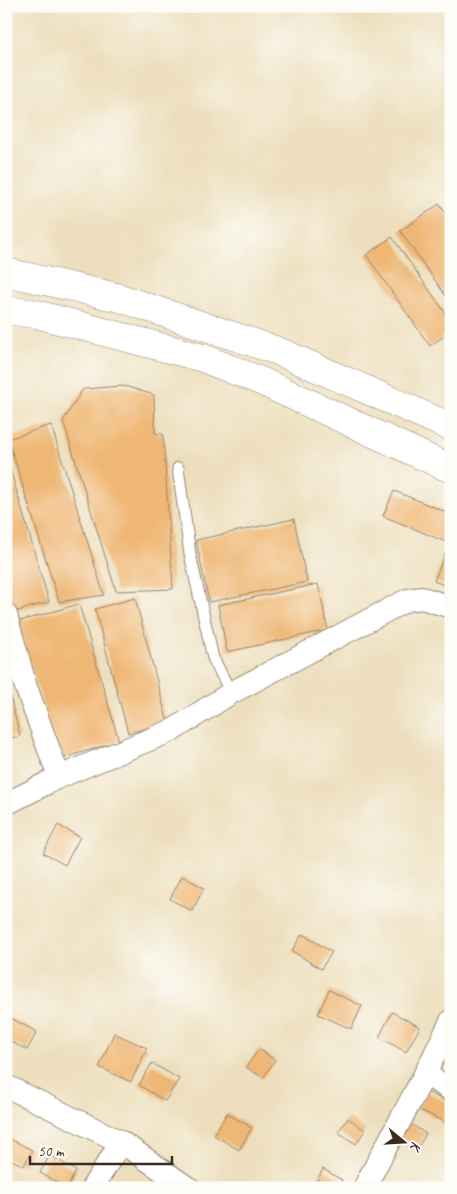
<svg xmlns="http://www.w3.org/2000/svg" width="457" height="1194" font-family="Caveat,sans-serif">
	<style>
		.building { fill: #efb775 }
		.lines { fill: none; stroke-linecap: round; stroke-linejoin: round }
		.lane-casing { stroke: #94846e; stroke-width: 13 }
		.street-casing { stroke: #94846e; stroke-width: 24 }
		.primary-casing { stroke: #94846e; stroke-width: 29 }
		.lane { stroke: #fff; stroke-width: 11 }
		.street { stroke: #fff; stroke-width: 22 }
		.primary { stroke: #fff; stroke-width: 28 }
	</style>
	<rect width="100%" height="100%" fill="#fdfcf7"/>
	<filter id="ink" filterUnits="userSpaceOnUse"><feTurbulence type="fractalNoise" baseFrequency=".02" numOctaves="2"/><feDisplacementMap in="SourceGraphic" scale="10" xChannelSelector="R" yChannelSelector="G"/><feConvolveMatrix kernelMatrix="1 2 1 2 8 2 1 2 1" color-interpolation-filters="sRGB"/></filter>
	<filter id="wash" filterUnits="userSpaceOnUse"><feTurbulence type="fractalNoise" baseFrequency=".0096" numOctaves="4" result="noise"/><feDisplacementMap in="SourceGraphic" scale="20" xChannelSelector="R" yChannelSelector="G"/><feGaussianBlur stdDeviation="1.12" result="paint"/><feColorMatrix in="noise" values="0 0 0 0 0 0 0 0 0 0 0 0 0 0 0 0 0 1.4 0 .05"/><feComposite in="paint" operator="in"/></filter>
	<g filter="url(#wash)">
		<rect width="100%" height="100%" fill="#eddfbd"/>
		<g id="blocks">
			<g class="building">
				<polygon points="439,204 451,221 451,303 400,231"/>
				<polygon points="392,237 451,321 451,331 430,346 366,255"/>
				<polygon points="124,386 154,395 155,433 163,434 173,589 116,591 63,421 83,389"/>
				<polygon points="51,425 104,595 59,602 8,439"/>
				<polygon points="6,455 49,602 14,612 6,585"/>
				<polygon points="394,491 451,514 451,544 383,516"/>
				<polygon points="294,519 307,582 209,602 196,540"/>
				<polygon points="447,549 451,551 451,588 434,581"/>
				<polygon points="318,584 328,630 227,652 218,605"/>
				<polygon points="135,598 168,723 128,733 95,609"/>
				<polygon points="79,604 119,741 60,759 17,622"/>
				<polygon points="6,680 20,736 6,739"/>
				<polygon points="58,825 80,837 65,865 43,853"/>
				<polygon points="182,876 204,888 192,911 170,899"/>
				<polygon points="302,934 332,952 321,969 292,951"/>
				<polygon points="329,990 362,1006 351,1029 318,1014"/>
				<polygon points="392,1012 420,1027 406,1052 379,1037"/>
				<polygon points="9,1017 37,1032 27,1050 6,1039 6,1022"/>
				<polygon points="114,1033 147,1048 131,1082 99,1067"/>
				<polygon points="259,1049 275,1060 263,1078 246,1067"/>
				<polygon points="152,1063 179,1079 165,1101 139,1085"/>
				<polygon points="427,1092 451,1104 451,1114 446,1123 418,1109"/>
				<polygon points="227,1113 252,1128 239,1150 214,1135"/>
				<polygon points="348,1118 365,1130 356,1144 338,1132"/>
				<polygon points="408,1122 426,1134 416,1150 397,1138"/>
				<polygon points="6,1137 32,1150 24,1166 6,1157"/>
				<polygon points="50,1155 76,1171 67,1188 40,1173"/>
				<polygon points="323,1169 342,1180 338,1188 313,1188"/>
			</g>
		</g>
	</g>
	<g filter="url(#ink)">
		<use href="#blocks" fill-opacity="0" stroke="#94846e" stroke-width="1"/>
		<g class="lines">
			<g class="lane-casing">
				<polyline id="lane" points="178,468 190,554 213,658 231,693"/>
			</g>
			<g class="street-casing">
				<g id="street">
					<polyline points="6,615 26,687 59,777"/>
					<polyline points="6,804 59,777 173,730 231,693 407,600 422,598 451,607"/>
					<polyline points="425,1074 451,1090"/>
					<polyline points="6,1086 121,1142 188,1188"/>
					<polyline points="92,1188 121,1142"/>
					<polyline points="364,1188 425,1074 451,1021"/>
				</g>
			</g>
			<g class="primary-casing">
				<g id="primary">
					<polyline points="6,272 120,298 278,351 451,427"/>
					<polyline points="6,310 36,314 203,358 263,382 451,469"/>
				</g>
			</g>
			<use href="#lane" class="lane"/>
			<use href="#street" class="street"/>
			<use href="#primary" class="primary"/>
		</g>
	</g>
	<rect width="457" height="1194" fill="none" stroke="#fdfcf7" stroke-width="25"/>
	<g transform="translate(404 1142) rotate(108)" stroke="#fdfcf7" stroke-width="4" paint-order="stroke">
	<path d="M0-4L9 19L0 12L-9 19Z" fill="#3b2a1e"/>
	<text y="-8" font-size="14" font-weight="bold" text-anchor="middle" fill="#3b2a1e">K</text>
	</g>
	<path d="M30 1156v8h142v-8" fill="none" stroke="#3b2a1e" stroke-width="2.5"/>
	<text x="38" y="1156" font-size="15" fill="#3b2a1e" stroke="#fdfcf7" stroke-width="4" paint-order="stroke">50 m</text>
</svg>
